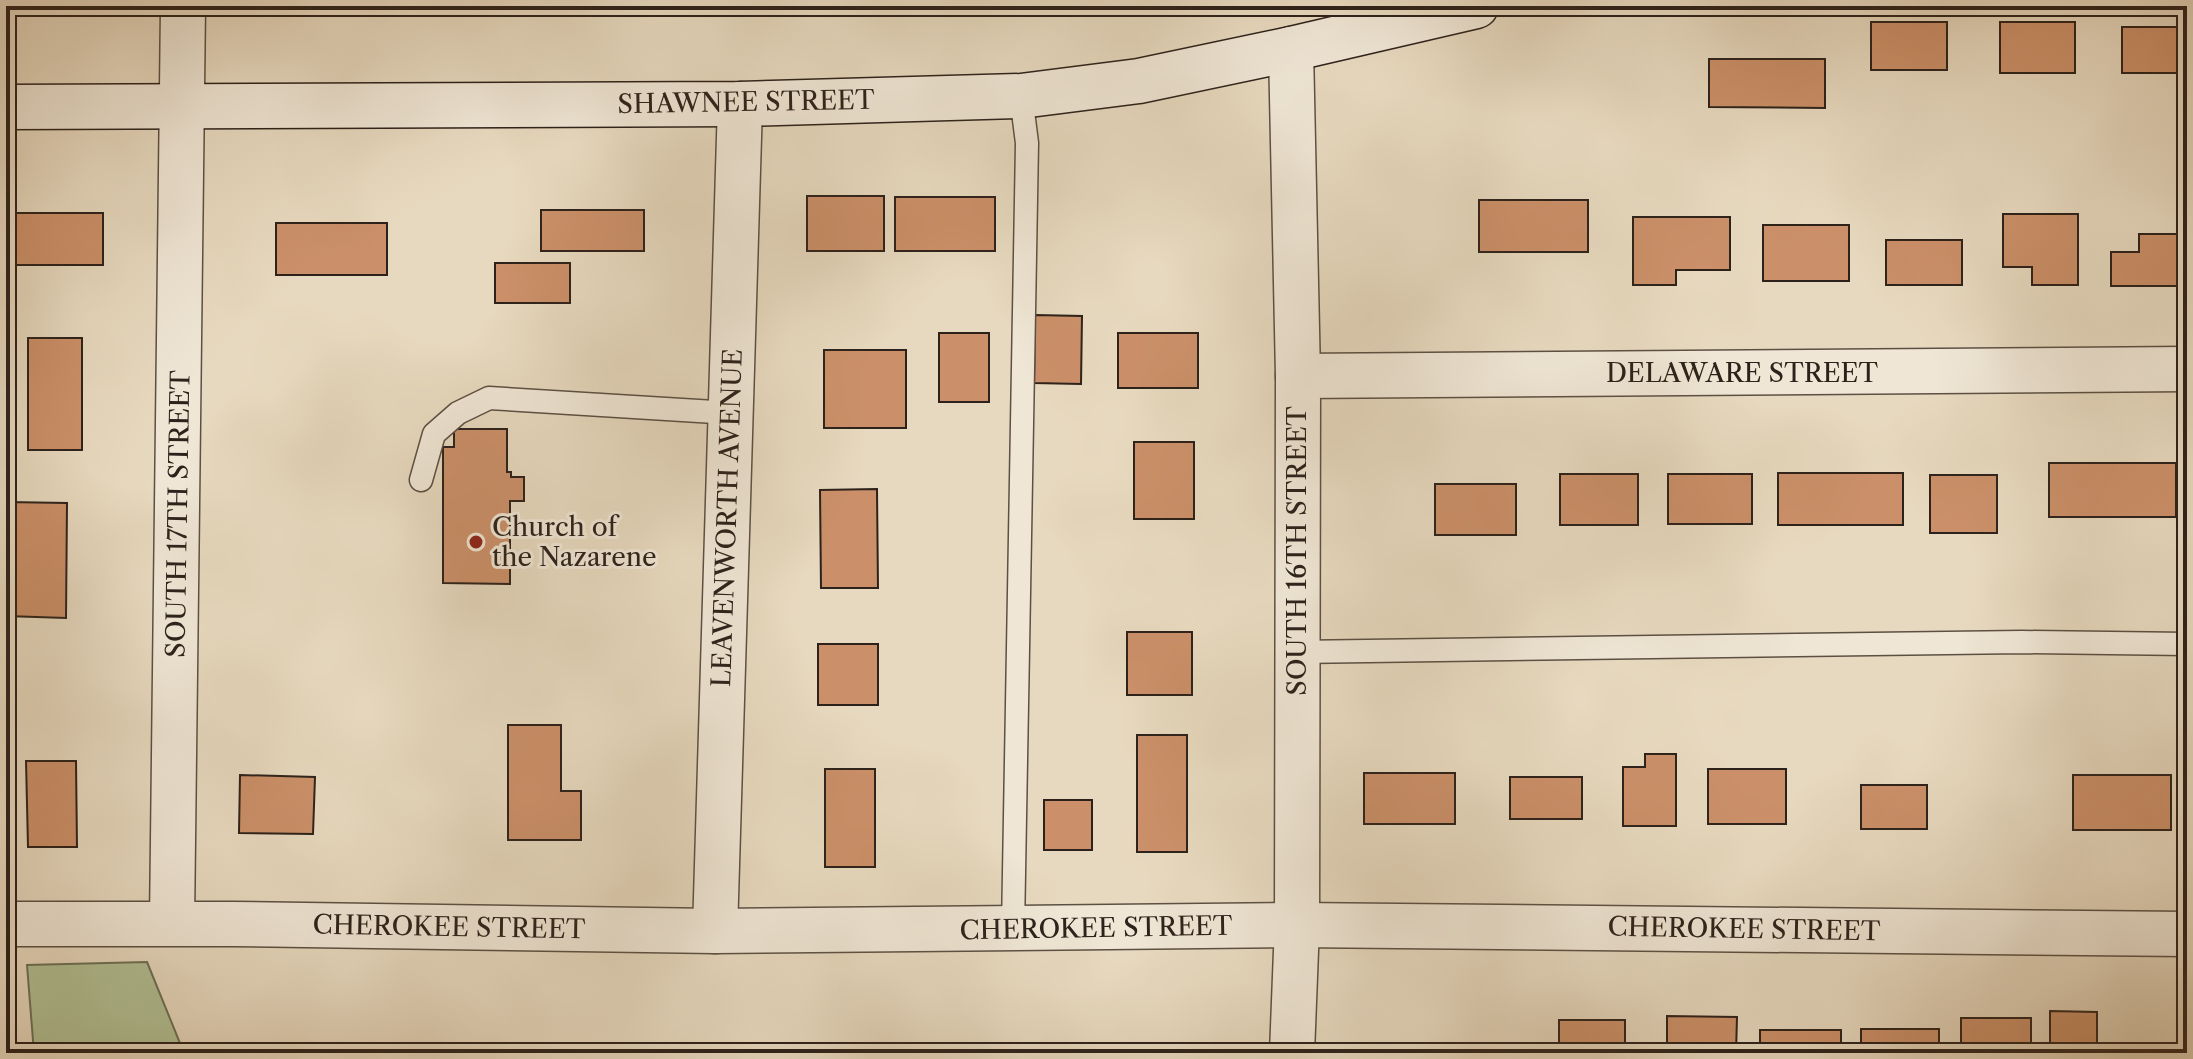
<svg xmlns="http://www.w3.org/2000/svg" width="2193" height="1059" font-family="'Libre Caslon Text',serif">
	<style>
		.green { fill: #b1c095; stroke: #6f7158; stroke-width: 2 }
		.building { fill: #cb9069; stroke: #2d221b; stroke-width: 2 }
		.lines { fill: none; stroke-linecap: round; stroke-linejoin: round }
		.lane-casing { stroke: #5c5044; stroke-width: 25 }
		.street-casing { stroke: #5c5044; stroke-width: 47 }
		.secondary-casing { stroke: #2d221b; stroke-width: 47 }
		.lane { stroke: #efe6d5; stroke-width: 22 }
		.street { stroke: #efe6d5; stroke-width: 44 }
		.secondary { stroke: #efe6d5; stroke-width: 44 }
		.poi-dot { fill: #8f2418; stroke: #efe6d5; stroke-width: 3 }
		.labels { text-anchor: middle; stroke-width: 6; stroke-linejoin: round; paint-order: stroke }
		.street-label { font-size: 26px; fill: #2d221b; stroke: #efe6d5 }
		.poi-label { font-size: 26px; fill: #2d221b; stroke: #efe6d5; text-anchor: start }
	</style>
	<rect width="100%" height="100%" fill="#e7d9bf"/>
	<filter id="stains"><feTurbulence type="fractalNoise" baseFrequency=".0025" numOctaves="4"/><feColorMatrix values="0 0 0 0 .2 0 0 0 0 .09 0 0 0 0 .02 0 0 0 .5 -.17"/></filter>
	<radialGradient id="worn" r=".72"><stop offset=".6" stop-color="#630" stop-opacity="0"/><stop offset="1" stop-color="#630" stop-opacity=".3"/></radialGradient>
	<polygon class="green" points="147,962 184,1053 34,1053 27,965"/>
	<g class="building">
		<rect x="255" y="6" width="58" height="4"/>
		<rect x="440" y="6" width="63" height="7"/>
		<rect x="525" y="6" width="74" height="4"/>
		<rect x="674" y="6" width="67" height="7"/>
		<rect x="776" y="6" width="64" height="6"/>
		<rect x="968" y="6" width="96" height="8"/>
		<rect x="1871" y="22" width="76" height="48"/>
		<rect x="2000" y="22" width="75" height="51"/>
		<rect x="2122" y="27" width="65" height="46"/>
		<polygon points="1709,59 1825,59 1825,108 1709,107"/>
		<rect x="807" y="196" width="77" height="55"/>
		<rect x="895" y="197" width="100" height="54"/>
		<rect x="1479" y="200" width="109" height="52"/>
		<rect x="541" y="210" width="103" height="41"/>
		<rect x="6" y="213" width="97" height="52"/>
		<polygon points="2003,214 2078,214 2078,285 2032,285 2032,267 2003,267"/>
		<polygon points="1633,217 1730,217 1730,270 1676,270 1676,285 1633,285"/>
		<rect x="276" y="223" width="111" height="52"/>
		<rect x="1763" y="225" width="86" height="56"/>
		<polygon points="2139,234 2187,234 2187,251 2183,251 2183,286 2111,286 2111,252 2139,252"/>
		<rect x="1886" y="240" width="76" height="45"/>
		<rect x="495" y="263" width="75" height="40"/>
		<polygon points="1035,315 1082,316 1081,384 1034,383"/>
		<rect x="939" y="333" width="50" height="69"/>
		<rect x="1118" y="333" width="80" height="55"/>
		<rect x="28" y="338" width="54" height="112"/>
		<rect x="824" y="350" width="82" height="78"/>
		<polygon points="454,429 507,429 507,472 511,472 511,477 524,477 524,501 510,501 510,584 443,583 443,447 454,447"/>
		<rect x="1134" y="442" width="60" height="77"/>
		<rect x="2049" y="463" width="127" height="54"/>
		<rect x="1778" y="473" width="125" height="52"/>
		<rect x="1560" y="474" width="78" height="51"/>
		<rect x="1668" y="474" width="84" height="50"/>
		<rect x="1930" y="475" width="67" height="58"/>
		<rect x="1435" y="484" width="81" height="51"/>
		<polygon points="877,489 878,588 821,588 820,490"/>
		<polygon points="6,502 67,503 66,618 6,616"/>
		<rect x="1127" y="632" width="65" height="63"/>
		<rect x="818" y="644" width="60" height="61"/>
		<polygon points="508,725 561,725 561,791 581,791 581,840 508,840"/>
		<rect x="1137" y="735" width="50" height="117"/>
		<polygon points="1645,754 1676,754 1676,826 1623,826 1623,767 1645,767"/>
		<polygon points="26,761 76,761 77,847 28,847"/>
		<rect x="825" y="769" width="50" height="98"/>
		<rect x="1708" y="769" width="78" height="55"/>
		<rect x="1364" y="773" width="91" height="51"/>
		<polygon points="240,775 315,777 313,834 239,833"/>
		<rect x="2073" y="775" width="98" height="55"/>
		<rect x="1510" y="777" width="72" height="42"/>
		<rect x="1861" y="785" width="66" height="44"/>
		<rect x="1044" y="800" width="48" height="50"/>
		<polygon points="2050,1011 2097,1012 2097,1053 2050,1053"/>
		<polygon points="1667,1016 1737,1017 1736,1053 1667,1053"/>
		<rect x="1961" y="1018" width="70" height="35"/>
		<rect x="1559" y="1020" width="66" height="33"/>
		<rect x="1861" y="1029" width="78" height="24"/>
		<rect x="1760" y="1030" width="81" height="23"/>
		<rect x="1364" y="1049" width="46" height="4"/>
	</g>
	<g class="lines">
		<g class="lane-casing">
			<g id="lane">
				<polyline points="421,480 434,434 458,413 489,398 731,413"/>
				<polyline points="1297,652 2022,642 2187,644"/>
				<polyline points="1013,929 1027,143 1021,96"/>
			</g>
		</g>
		<g class="street-casing">
			<g id="street">
				<polyline points="1291,49 1298,376 1297,925 1292,1053"/>
				<polyline points="1298,376 2187,369"/>
				<polyline points="172,923 183,6"/>
				<polyline points="6,924 233,924 715,931 1297,925 2187,934"/>
				<polyline points="715,931 740,104"/>
			</g>
		</g>
		<g class="secondary-casing">
			<polyline id="secondary" points="6,107 740,104 1021,96 1139,81 1291,49 1476,6"/>
		</g>
		<use href="#lane" class="lane"/>
		<use href="#street" class="street"/>
		<use href="#secondary" class="secondary"/>
	</g>
	<circle class="poi-dot" cx="476" cy="542" r="8"/>
	<g class="labels">
		<g class="street-label">
			<text transform="translate(746 102) rotate(-1)" y="9">SHAWNEE STREET</text>
			<text x="1742" y="382">DELAWARE STREET</text>
			<text transform="translate(178 514) rotate(-89)" y="9">SOUTH 17TH STREET</text>
			<text transform="translate(727 518) rotate(-88)" y="9">LEAVENWORTH AVENUE</text>
			<text transform="translate(1297 551) rotate(-90)" y="9">SOUTH 16TH STREET</text>
			<text transform="translate(449 927) rotate(1)" y="9">CHEROKEE STREET</text>
			<text transform="translate(1096 928) rotate(-1)" y="9">CHEROKEE STREET</text>
			<text transform="translate(1744 929) rotate(1)" y="9">CHEROKEE STREET</text>
		</g>
		<g class="poi-label">
			<text x="492" y="536">Church of<tspan x="492" dy="30">the Nazarene</tspan></text>
		</g>
	</g>
	<rect width="2193" height="1059" fill="none" stroke="#e7d9bf" stroke-width="32"/>
	<rect x="8" y="8" width="2177" height="1043" fill="none" stroke="#2d221b" stroke-width="4"/>
	<rect x="16" y="16" width="2161" height="1027" fill="none" stroke="#2d221b" stroke-width="2"/>
	<rect width="100%" height="100%" filter="url(#stains)"/>
	<rect width="100%" height="100%" fill="url(#worn)"/>
</svg>
